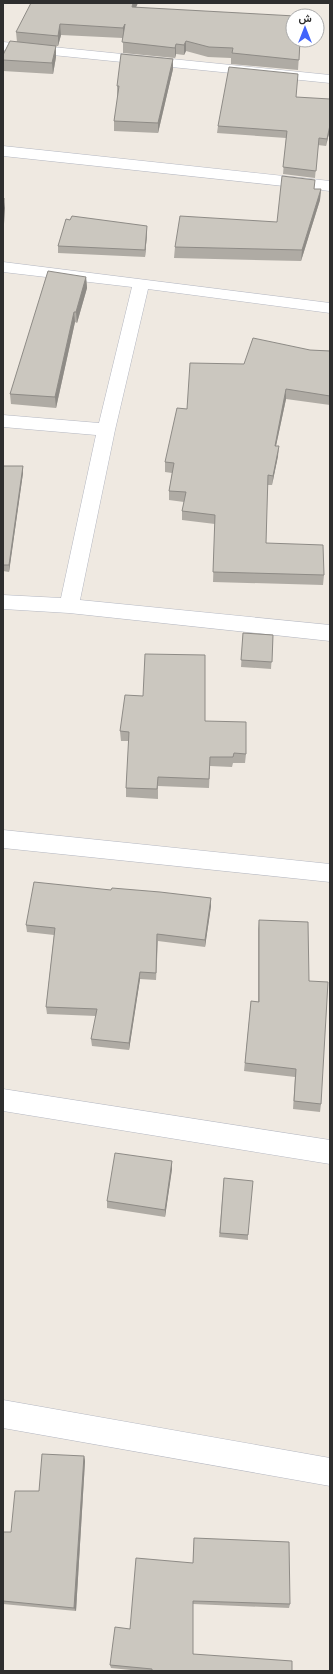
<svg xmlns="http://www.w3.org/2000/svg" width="333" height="1674" font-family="Montserrat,Vazirmatn,sans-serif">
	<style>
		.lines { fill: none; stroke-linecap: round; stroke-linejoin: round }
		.minor-casing { stroke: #b4b7c1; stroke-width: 1 }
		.minor { fill: #fff; fill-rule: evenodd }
		.wall { fill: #afaba4 }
		.shaded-wall { fill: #8e8b86 }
		.building { fill: #cbc7bf; stroke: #8e8b86 }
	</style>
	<rect width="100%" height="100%" fill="#efe9e1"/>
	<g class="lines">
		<g class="minor-casing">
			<g id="minor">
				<polygon points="3,42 330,75 330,83 3,50"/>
				<polygon points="3,146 330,181 330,191 3,156"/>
				<polygon points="3,262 330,303 330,313 148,289 115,430 80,600 330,625 330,641 69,613 3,609 3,595 61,598 96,435 3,427 3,415 99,423 132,287 3,272"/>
				<polygon points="3,830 330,864 330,882 3,848"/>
				<polygon points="3,1089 330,1140 330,1164 3,1111"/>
				<polygon points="3,1400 330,1458 330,1486 3,1428"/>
			</g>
		</g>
		<use href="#minor" class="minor"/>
	</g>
	<g class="wall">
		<polygon points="136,7 300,40 298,70 231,64 231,58 208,57 186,51 184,55 176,54 175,58 123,53 123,38 61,35 58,46 56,46 56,57 53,74 3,71 3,55 17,42 16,32"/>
		<polygon points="173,59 173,69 158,133 114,131 114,121 118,96 117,96 117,86"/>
		<polygon points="296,97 330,129 326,146 318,145 315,178 283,174 286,138 217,133 218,126"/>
		<polygon points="314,189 321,189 320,200 301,261 174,258 175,247 277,222"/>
		<polygon points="147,233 145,257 58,253 58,246"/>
		<polygon points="86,277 87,288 77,323 75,322 56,408 11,404 10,394"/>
		<polygon points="310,350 330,351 330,405 286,399 276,446 278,456 272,485 267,485 266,543 324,575 323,585 213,582 215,524 182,520 182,511 184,502 169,500 169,491 172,473 165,472 165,462 187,409 244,364"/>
		<polygon points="3,466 23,466 23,473 9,572 3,571"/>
		<polygon points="243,633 273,635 271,669 241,667"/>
		<polygon points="205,721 246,754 245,763 233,763 232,767 210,766 209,788 158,786 158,799 126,797 126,788 129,741 121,741 120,731"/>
		<polygon points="111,890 211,898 211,906 205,947 158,941 156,980 140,979 129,1050 92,1046 91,1039 96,1016 47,1014 46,1007 54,935 27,932 26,925"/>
		<polygon points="259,920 309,981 321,1104 320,1112 293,1109 295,1077 244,1071 251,1001 258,1002 258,929"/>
		<polygon points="172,1161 172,1169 165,1217 107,1208 107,1201"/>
		<polygon points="224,1178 248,1235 248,1240 219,1237"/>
		<polygon points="84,1456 85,1461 76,1611 3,1604 3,1532 11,1532 39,1491"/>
		<polygon points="194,1538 290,1604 289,1608 193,1604 193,1654 292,1671 141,1671 111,1668 110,1665 130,1629 193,1563"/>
	</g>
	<g class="shaded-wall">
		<polygon points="133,3 138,3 132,17 132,7"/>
		<polygon points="60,24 61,35 58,46 58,36"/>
		<polygon points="125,24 123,38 123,28"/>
		<polygon points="186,41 186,51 184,55 184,45"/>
		<polygon points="176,44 176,54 175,58 175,48"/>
		<polygon points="56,46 56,57 53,74 52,63"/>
		<polygon points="173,59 173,69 158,133 158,123"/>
		<polygon points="330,125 330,129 326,146 327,139"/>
		<polygon points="321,189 320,200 301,261 302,250"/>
		<polygon points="4,198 5,208 3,239 3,215"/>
		<polygon points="147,226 147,233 145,257 145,250"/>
		<polygon points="86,277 87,288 77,323 76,312"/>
		<polygon points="74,312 75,322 56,408 55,397"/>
		<polygon points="286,389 286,399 274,455 275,446"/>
		<polygon points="279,446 278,456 272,485 273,476"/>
		<polygon points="23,466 23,473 9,572 9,565"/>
		<polygon points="211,898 211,906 205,947 205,940"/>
		<polygon points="140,972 140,979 129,1050 129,1043"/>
		<polygon points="172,1161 172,1169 165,1217 165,1210"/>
		<polygon points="84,1456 85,1461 76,1611 74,1608"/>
	</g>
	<g class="building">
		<polygon points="31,3 133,3 132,7 295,16 293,16 293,40 300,40 299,60 232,53 233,48 209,47 186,41 184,45 176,44 175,48 122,42 125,24 123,28 60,24 58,36 16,32"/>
		<polygon points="10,41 56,46 52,63 3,60 3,55"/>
		<polygon points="121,54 173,59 158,123 114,121 119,86 117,86"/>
		<polygon points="229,67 298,74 296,97 330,99 330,125 327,139 319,138 316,171 283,167 287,131 218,126"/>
		<polygon points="282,176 315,180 314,189 321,189 302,250 175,247 180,216 277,222"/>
		<polygon points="3,198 4,198 3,215"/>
		<polygon points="72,216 147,226 145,250 58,246 66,219 70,220"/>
		<polygon points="48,271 86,277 76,312 74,312 55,397 10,394"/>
		<polygon points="253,338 310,350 330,351 330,396 286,389 275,446 279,446 273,476 268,475 266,543 323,545 324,575 213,572 215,515 182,511 186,492 169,491 174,463 165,462 177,408 187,409 190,363 244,364"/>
		<polygon points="3,466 23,466 9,565 3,565"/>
		<polygon points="243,633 273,635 272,662 241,660"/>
		<polygon points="145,654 205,655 205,721 246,722 246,754 234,753 233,757 210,757 209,779 158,777 157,789 126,788 129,732 120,731 125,695 143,696"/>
		<polygon points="34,882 111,890 112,888 160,892 211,898 205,940 157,934 156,973 140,972 129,1043 91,1039 97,1009 46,1007 55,928 26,925"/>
		<polygon points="259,920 308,922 309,981 328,982 321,1104 294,1101 296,1069 245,1063 251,1001 259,1002"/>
		<polygon points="115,1153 172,1161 165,1210 107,1201"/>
		<polygon points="224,1178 253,1181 248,1235 220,1233"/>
		<polygon points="42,1454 84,1456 74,1608 3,1601 3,1532 11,1532 15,1491 39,1491"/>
		<polygon points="194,1538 289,1542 290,1604 193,1601 193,1654 292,1661 292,1671 152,1671 152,1669 110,1665 115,1627 130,1629 136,1558 193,1563"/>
	</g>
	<rect width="333" height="1674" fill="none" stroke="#2e2e2e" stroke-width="8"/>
	<g transform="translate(305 28)"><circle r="19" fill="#ffffff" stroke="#ababab"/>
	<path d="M0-3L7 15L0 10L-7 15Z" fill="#4264fb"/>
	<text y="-6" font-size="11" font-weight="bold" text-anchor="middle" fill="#2e2e2e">ش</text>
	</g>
</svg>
